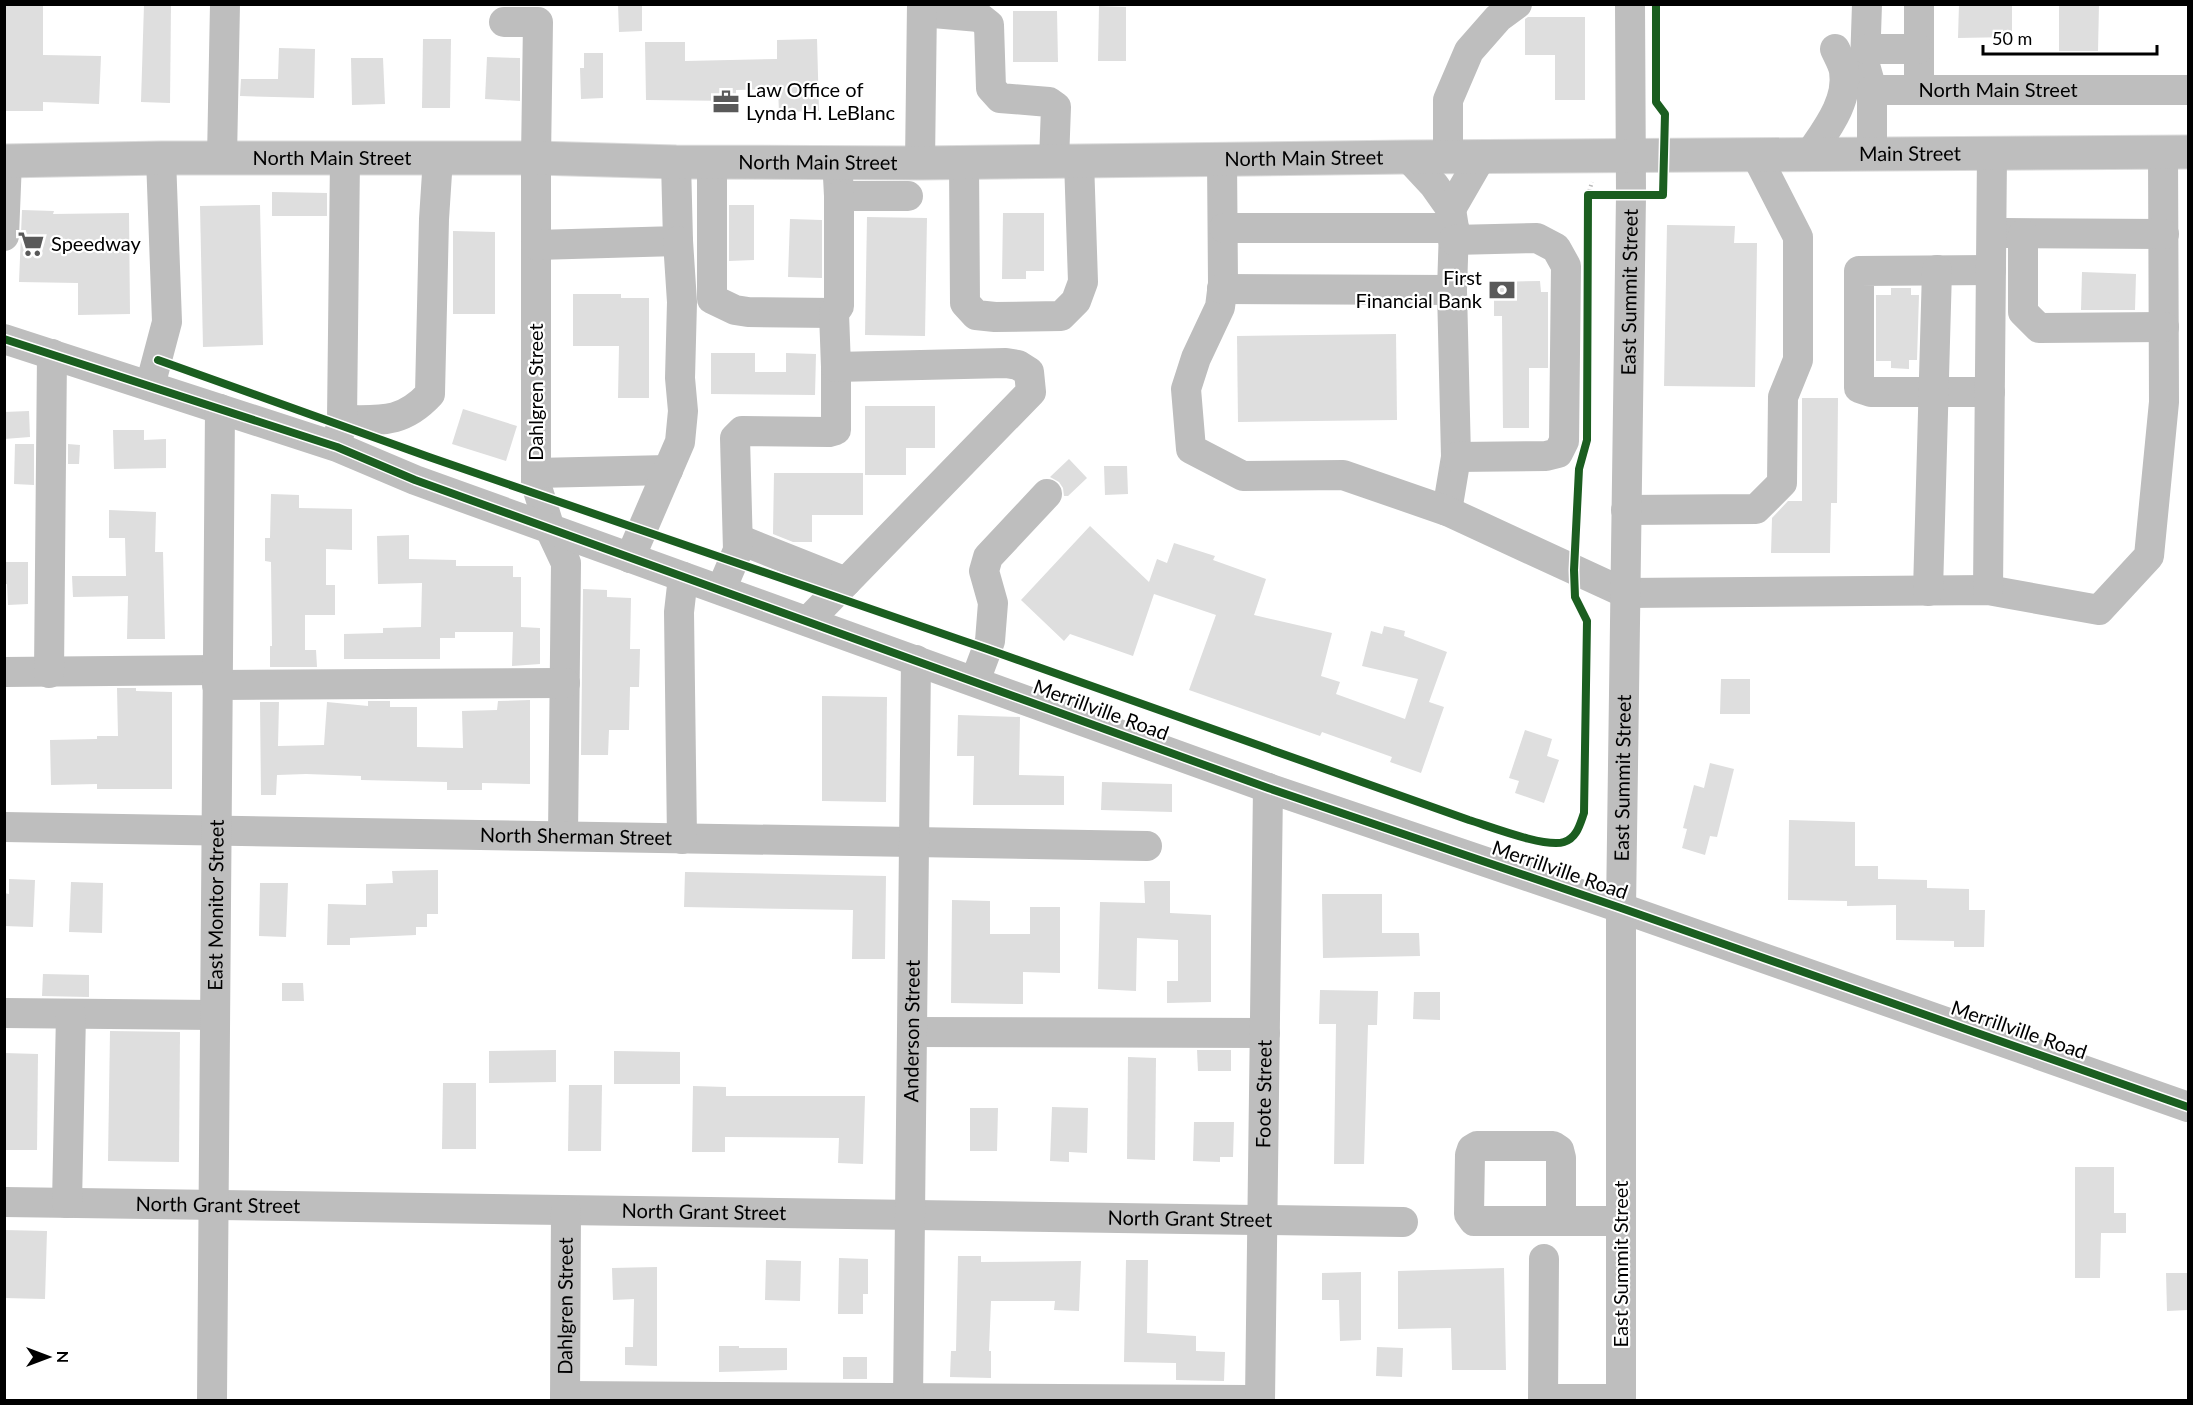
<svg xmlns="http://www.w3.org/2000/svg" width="2193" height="1405" font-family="Lato,sans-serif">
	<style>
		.building { fill: #dedede }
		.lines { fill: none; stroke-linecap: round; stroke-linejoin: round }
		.major-casing { stroke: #dbdbdb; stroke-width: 35 }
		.path { stroke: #b9b9b9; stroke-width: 4; stroke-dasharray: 1.5 3; stroke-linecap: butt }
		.minor { stroke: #bebebe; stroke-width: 30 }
		.major { stroke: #bebebe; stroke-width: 33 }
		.cycleway-casing { stroke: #fff; stroke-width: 11 }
		.cycleway { stroke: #1b5e20; stroke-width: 8 }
		.labels { text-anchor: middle; stroke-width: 4.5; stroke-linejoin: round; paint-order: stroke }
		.poi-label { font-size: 20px; fill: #000; stroke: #fff; text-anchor: start }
		.street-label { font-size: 20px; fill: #000; stroke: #fff }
	</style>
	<rect width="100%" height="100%" fill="#fff"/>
	<g class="building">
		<polygon points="4,4 43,4 43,55 101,56 99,104 43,102 43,111 4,111"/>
		<polygon points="144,4 171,4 170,103 141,102"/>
		<polygon points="618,4 642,4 642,31 619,32"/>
		<polygon points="1959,4 2012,4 2012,37 1958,38"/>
		<polygon points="2059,4 2099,4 2098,51 2059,51"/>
		<polygon points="1099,6 1126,7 1126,61 1098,61"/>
		<polygon points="1013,11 1057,11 1058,62 1013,62"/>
		<polygon points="1528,17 1585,17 1585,100 1555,100 1555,55 1525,55 1525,19"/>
		<polygon points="423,39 451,39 450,108 422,108"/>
		<polygon points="817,39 819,111 779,112 778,89 736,90 736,101 646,100 645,42 685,42 685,61 777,59 777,40"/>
		<polygon points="279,48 315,49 314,98 240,96 241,79 278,79"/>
		<polygon points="584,53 603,53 603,98 581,99 580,68 584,68"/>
		<polygon points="487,57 520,58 520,101 485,99"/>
		<polygon points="351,58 383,58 385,104 352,105"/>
		<polygon points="272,192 327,193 327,216 272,216"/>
		<polygon points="260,205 263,345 203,347 200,206"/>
		<polygon points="729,205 754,205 754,260 729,261"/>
		<polygon points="22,210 54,211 53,214 129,213 130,314 78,315 78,283 19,282"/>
		<polygon points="1003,213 1044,213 1044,271 1026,271 1026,279 1002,279"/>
		<polygon points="867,217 927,218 925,336 865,335"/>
		<polygon points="790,219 822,220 822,278 788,277"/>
		<polygon points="1667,225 1735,226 1734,243 1757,243 1755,387 1664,386"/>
		<polygon points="453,231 495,232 495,314 453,314"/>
		<polygon points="2082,272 2136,274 2135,310 2081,310"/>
		<polygon points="1540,281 1541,292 1548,292 1548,368 1529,368 1529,428 1503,428 1502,316 1494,316 1494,282"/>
		<polygon points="1891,288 1911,288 1911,295 1919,295 1917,360 1909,360 1909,369 1891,368 1891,361 1876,361 1876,295 1891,295"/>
		<polygon points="573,294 621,294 621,298 649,298 649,398 618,398 619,346 573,346"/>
		<polygon points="1396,334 1397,420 1238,422 1237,336"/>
		<polygon points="711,353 755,353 755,372 786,372 786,353 816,354 815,395 711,394"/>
		<polygon points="1802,398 1838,398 1837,503 1831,503 1830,553 1771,553 1772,518 1788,501 1802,501"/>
		<polygon points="865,406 935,406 935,448 906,448 906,475 865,475"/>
		<polygon points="463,409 517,426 506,461 452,444"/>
		<polygon points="29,411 30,437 4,439 4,412"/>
		<polygon points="113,430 144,430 144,440 166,439 166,468 114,469"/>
		<polygon points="15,444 34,444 34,485 14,484"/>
		<polygon points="68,444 80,445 79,464 68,464"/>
		<polygon points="1069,459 1087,478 1068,496 1064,496 1063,488 1059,482 1050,477"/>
		<polygon points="1104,466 1127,466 1128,494 1105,495"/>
		<polygon points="774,473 863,473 863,515 812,515 812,542 793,542 773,534"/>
		<polygon points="271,494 299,495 299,508 352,509 352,550 326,549 326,585 335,585 335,615 305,615 305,650 316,650 317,667 270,667 270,646 272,646 271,562 265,561 265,538 270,538"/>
		<polygon points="109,510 156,512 155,552 163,552 165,639 127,639 128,596 73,597 72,576 126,576 125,538 109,538"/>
		<polygon points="1090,526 1149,582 1157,559 1167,563 1174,543 1215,556 1213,560 1266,579 1254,615 1332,633 1321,676 1340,682 1336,694 1405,719 1418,679 1362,666 1371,631 1382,634 1384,626 1405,631 1404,636 1447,652 1429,702 1444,707 1421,773 1390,762 1392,757 1322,732 1320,736 1189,690 1216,615 1154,594 1133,656 1070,634 1064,641 1021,600"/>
		<polygon points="409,535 409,559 456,560 456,566 513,566 513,577 521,577 521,627 540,628 540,664 512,666 513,632 455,632 455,638 440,638 440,659 344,659 344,634 383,633 383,628 421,627 422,583 378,584 377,536"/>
		<polygon points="4,562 28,562 28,604 8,605 7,584 4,584"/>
		<polygon points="583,589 607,590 607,597 631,598 630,649 640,649 639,687 630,687 629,730 609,730 608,755 581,755"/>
		<polygon points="1721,679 1750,679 1750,714 1720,714"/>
		<polygon points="117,688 136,688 136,691 172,692 172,789 97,789 97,784 51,785 50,740 97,739 97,736 118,736"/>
		<polygon points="822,696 887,697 886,802 822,801"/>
		<polygon points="530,700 530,784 482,783 482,790 447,790 447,782 361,780 361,776 306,774 277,775 276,795 261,795 260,702 279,702 278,746 324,745 327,702 368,706 368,701 390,701 390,707 417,707 417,747 463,748 462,711 497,710 498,701"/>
		<polygon points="958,715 1020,717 1019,775 1064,776 1064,805 973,805 974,756 957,756"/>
		<polygon points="1525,730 1552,739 1547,756 1559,760 1544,803 1515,793 1519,781 1509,778"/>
		<polygon points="1710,763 1734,769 1717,837 1710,836 1705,855 1682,848 1687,829 1683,828 1694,785 1704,788"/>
		<polygon points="1102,782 1172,784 1172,812 1101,810"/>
		<polygon points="1789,820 1855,822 1855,866 1878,866 1878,879 1927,880 1927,888 1969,889 1969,910 1985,910 1984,947 1954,947 1954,941 1896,940 1896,905 1847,906 1847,901 1788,900"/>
		<polygon points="438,870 438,914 427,914 427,927 416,927 416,935 350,938 350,945 327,945 328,904 366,905 366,884 393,883 392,871"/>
		<polygon points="685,872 886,876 885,959 852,959 853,910 684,907"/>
		<polygon points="9,879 35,880 33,927 4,926 4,893 9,894"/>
		<polygon points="1144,881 1170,881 1170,913 1211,915 1211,1002 1167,1003 1167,981 1178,981 1178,940 1137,938 1136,991 1098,989 1100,902 1145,903"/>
		<polygon points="71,882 103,883 102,933 69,932"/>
		<polygon points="260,883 288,883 286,937 259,936"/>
		<polygon points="1322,894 1382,894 1382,933 1419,933 1420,956 1323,958"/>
		<polygon points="952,900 990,901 990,934 1030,934 1030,907 1060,907 1060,973 1023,972 1023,1004 951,1003"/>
		<polygon points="43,974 89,975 89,997 42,996"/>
		<polygon points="282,983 303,983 304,1001 282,1001"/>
		<polygon points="1320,990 1378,991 1377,1025 1368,1025 1364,1164 1334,1164 1336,1024 1319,1024"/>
		<polygon points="1414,992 1440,992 1440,1020 1413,1019"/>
		<polygon points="110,1031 180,1032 179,1162 108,1161"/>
		<polygon points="556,1050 556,1082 489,1083 489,1051"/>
		<polygon points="1197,1050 1231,1050 1231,1071 1198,1071"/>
		<polygon points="614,1051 680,1052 680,1084 614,1084"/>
		<polygon points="4,1053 38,1054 37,1150 4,1150"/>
		<polygon points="1128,1057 1156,1058 1155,1160 1127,1159"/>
		<polygon points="443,1083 476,1083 476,1149 442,1149"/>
		<polygon points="569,1085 602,1085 601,1151 568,1151"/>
		<polygon points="693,1086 726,1087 726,1096 865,1096 863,1164 838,1163 839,1138 725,1137 725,1152 692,1152"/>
		<polygon points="1052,1107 1088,1108 1087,1153 1069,1152 1069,1162 1050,1161"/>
		<polygon points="970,1108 998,1108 997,1151 970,1151"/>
		<polygon points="1194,1122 1234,1122 1233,1157 1220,1157 1220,1162 1193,1161"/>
		<polygon points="2075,1167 2114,1167 2114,1213 2126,1213 2126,1233 2101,1233 2100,1278 2075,1278"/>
		<polygon points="4,1230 47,1231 45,1299 4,1298"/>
		<polygon points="958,1256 981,1256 981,1262 1081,1261 1079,1311 1054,1310 1055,1301 991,1301 989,1351 991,1351 991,1378 950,1377 951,1351 956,1351"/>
		<polygon points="839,1258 868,1259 868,1294 863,1294 863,1314 838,1314"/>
		<polygon points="766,1260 801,1261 800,1301 765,1300"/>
		<polygon points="1126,1260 1148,1260 1147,1333 1196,1336 1196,1351 1225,1352 1224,1381 1176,1380 1176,1363 1124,1362"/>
		<polygon points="657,1267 657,1366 625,1365 625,1347 633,1347 634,1299 613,1300 612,1268"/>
		<polygon points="1504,1268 1506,1370 1452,1370 1451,1328 1398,1329 1398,1271"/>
		<polygon points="1361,1272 1361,1340 1340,1341 1339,1300 1322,1300 1322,1273"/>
		<polygon points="2166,1273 2188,1273 2188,1310 2167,1311"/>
		<polygon points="719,1346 739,1346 739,1348 787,1348 787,1370 719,1372"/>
		<polygon points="1377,1347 1403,1348 1402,1377 1376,1376"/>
		<rect x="843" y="1357" width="24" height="22"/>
	</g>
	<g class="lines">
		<g class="major-casing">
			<g id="major">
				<path id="s9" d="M4,161L161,158H536L676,162L920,163L1408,157L2188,152"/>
			</g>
		</g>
		<polyline class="path" points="1588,195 1592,182"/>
		<g class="minor">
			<polyline points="1867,4 1865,65 1872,90"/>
			<polyline points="1919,4 1919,90"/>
			<polyline points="922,12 979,17 989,25 991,88 1000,98 1049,102 1056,107 1054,161"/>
			<polyline points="504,22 538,22 536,158 536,484 550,529 566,563 563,836"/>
			<polyline points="1866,49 1918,49"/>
			<path d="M1810,154C1825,131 1849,102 1844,71C1843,64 1838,56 1835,49"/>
			<path id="s1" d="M1872,154V90H2188"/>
			<polyline points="1408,157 1434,185 1451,209 1454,228 1452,290 1456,457 1447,511"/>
			<polyline points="1448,157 1448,100 1469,51 1498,18 1517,4"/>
			<polyline points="222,158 225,4"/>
			<polyline points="1222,159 1223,283 1220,307 1196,358 1186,389 1191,449 1243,476 1343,475 1447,511 1625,593 1988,590 2099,610 2149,556 2164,402 2163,153"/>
			<polyline points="712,162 712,299 735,310 748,312 834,313"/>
			<polyline points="964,162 965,303 976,315 995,317 1061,316 1076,301 1083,282 1079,160"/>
			<polyline points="920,163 922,4"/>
			<polyline points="838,177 839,196 908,196"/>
			<polyline points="1451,209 1481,157"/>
			<polyline points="1224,228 1454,228"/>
			<polyline points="2005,233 2164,234"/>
			<polyline points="2023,234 2023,312 2039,328 2164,327"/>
			<polyline points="4,236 7,161"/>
			<polyline points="1453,240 1537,238 1556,248 1566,266 1564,441 1558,453 1546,456 1456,457"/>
			<polyline points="536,245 678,241 676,162"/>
			<polyline points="1222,289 1452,290"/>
			<polyline points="4,339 337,447 415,480 1268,788 1621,908 2188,1107"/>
			<polyline points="150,386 167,322 161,158"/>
			<polyline points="1990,392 1871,392 1859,388 1859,271 1991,270"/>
			<path d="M342,420C381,420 402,424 430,394L434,219L438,158"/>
			<polyline points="338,439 342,420 345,158"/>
			<polyline points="536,473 668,470"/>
			<polyline points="1626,510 1756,509 1782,483 1783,397 1798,360 1798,237 1756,155"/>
			<polyline points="738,539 846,582"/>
			<polyline points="630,558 680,442 683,411 680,378 682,302 678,241"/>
			<polyline points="721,590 738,550 735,438 742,431 829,432 836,430 836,367"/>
			<polyline points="1988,590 1992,154"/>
			<polyline points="1928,591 1937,270"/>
			<polyline points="808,621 1031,392 1029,372 1018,365 1006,363 836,367 834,313 839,306 839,196"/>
			<polyline points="4,672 217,670"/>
			<polyline points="49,673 52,354"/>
			<polyline points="975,681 990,641 993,603 984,571 988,557 1047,494"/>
			<polyline points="217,685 565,683"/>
			<path id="s2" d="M4,827L1147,846"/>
			<polyline points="682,839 679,612 683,577"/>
			<polyline points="4,1013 214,1015"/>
			<polyline points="912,1032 1265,1033"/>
			<path id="s3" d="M4,1202L1403,1222"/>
			<polyline points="67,1203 71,1014"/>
			<polyline points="1561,1221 1561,1158 1559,1150 1553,1146 1477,1146 1472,1149 1470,1155 1469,1214 1474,1221 1621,1221"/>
			<polyline points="1544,1259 1543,1399 1621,1399"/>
			<polyline points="565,1396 1248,1400"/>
			<path id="s4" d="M212,1400L220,409"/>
			<path id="s5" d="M565,1400L566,1211"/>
			<path id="s6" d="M908,1400L916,660"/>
			<path id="s7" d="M1260,1400L1268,788"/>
			<path id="s8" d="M1621,1400V908L1631,195L1630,4"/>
		</g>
		<use href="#major" class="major"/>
		<g class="cycleway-casing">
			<g id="cycleway">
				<polyline points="4,339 337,447 415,480 1268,788 1621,908 2188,1107"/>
				<path d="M158,360L429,457L987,649L1469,820C1489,826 1545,848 1564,842C1577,838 1580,824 1584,813L1587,621L1575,597L1574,570L1579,469L1587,440L1588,195H1663L1665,114L1656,102V4"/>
			</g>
		</g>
		<use href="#cycleway" class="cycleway"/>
	</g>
	<defs>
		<g id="office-bare" transform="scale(2.07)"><path d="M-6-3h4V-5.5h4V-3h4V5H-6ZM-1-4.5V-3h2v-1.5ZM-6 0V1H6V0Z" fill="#595959" stroke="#fff" stroke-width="2.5" paint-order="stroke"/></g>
		<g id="supermarket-bare" transform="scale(2.07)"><path d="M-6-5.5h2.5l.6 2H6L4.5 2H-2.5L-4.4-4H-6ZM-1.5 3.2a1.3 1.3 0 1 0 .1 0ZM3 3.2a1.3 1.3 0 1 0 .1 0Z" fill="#595959" stroke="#fff" stroke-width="2.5" paint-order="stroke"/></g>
		<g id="bank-bare" transform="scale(2.07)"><path d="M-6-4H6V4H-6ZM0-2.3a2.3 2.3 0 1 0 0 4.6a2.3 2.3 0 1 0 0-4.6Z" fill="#595959" stroke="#fff" stroke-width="2.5" paint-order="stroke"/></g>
	</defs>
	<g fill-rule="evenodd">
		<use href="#office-bare" x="726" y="102"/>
		<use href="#supermarket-bare" x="31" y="244"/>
		<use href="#bank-bare" x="1502" y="290"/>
	</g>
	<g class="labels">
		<g class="poi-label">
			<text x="746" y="97">Law Office of<tspan x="746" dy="23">Lynda H. LeBlanc</tspan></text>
			<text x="51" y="251">Speedway</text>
			<text x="1482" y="285" text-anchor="end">First<tspan x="1482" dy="23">Financial Bank</tspan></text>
		</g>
		<g class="street-label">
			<text dy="7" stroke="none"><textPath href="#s1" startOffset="190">North Main Street</textPath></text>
			<text dy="7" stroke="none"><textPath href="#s9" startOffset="1906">Main Street</textPath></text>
			<text dy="7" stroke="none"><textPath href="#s9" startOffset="328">North Main Street</textPath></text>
			<text dy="7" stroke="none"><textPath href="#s9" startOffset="1300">North Main Street</textPath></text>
			<text dy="7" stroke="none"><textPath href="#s9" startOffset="814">North Main Street</textPath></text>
			<text dy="7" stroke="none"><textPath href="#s8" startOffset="1108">East Summit Street</textPath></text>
			<text transform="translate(536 392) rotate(-90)" y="7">Dahlgren Street</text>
			<text transform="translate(1101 710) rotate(20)" y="7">Merrillville Road</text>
			<text dy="7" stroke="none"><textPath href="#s8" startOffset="622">East Summit Street</textPath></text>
			<text dy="7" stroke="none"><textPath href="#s2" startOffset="572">North Sherman Street</textPath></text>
			<text transform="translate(1560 870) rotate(19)" y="7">Merrillville Road</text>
			<text dy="7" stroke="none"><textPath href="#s4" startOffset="495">East Monitor Street</textPath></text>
			<text dy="7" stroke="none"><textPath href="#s6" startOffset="369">Anderson Street</textPath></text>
			<text transform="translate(2019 1030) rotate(19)" y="7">Merrillville Road</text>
			<text dy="7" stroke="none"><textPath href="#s7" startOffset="306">Foote Street</textPath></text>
			<text dy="7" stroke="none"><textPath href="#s3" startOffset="214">North Grant Street</textPath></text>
			<text dy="7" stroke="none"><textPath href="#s3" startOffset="700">North Grant Street</textPath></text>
			<text dy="7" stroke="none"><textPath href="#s3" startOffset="1186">North Grant Street</textPath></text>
			<text transform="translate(1621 1264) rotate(-90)" y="7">East Summit Street</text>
			<text dy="7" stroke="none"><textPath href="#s5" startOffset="94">Dahlgren Street</textPath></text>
		</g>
	</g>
	<rect width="2193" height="1405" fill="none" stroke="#000000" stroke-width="12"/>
	<g transform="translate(48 1357) rotate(90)" stroke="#ffffff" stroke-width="4.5" paint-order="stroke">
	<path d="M0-4.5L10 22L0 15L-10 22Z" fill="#000000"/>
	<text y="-9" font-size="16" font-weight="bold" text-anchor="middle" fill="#000000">N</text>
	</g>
	<path d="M1983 45v9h174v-9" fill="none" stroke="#000000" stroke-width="3"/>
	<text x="1992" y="45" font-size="18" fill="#000000" stroke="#ffffff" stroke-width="4.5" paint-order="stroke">50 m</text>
</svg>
